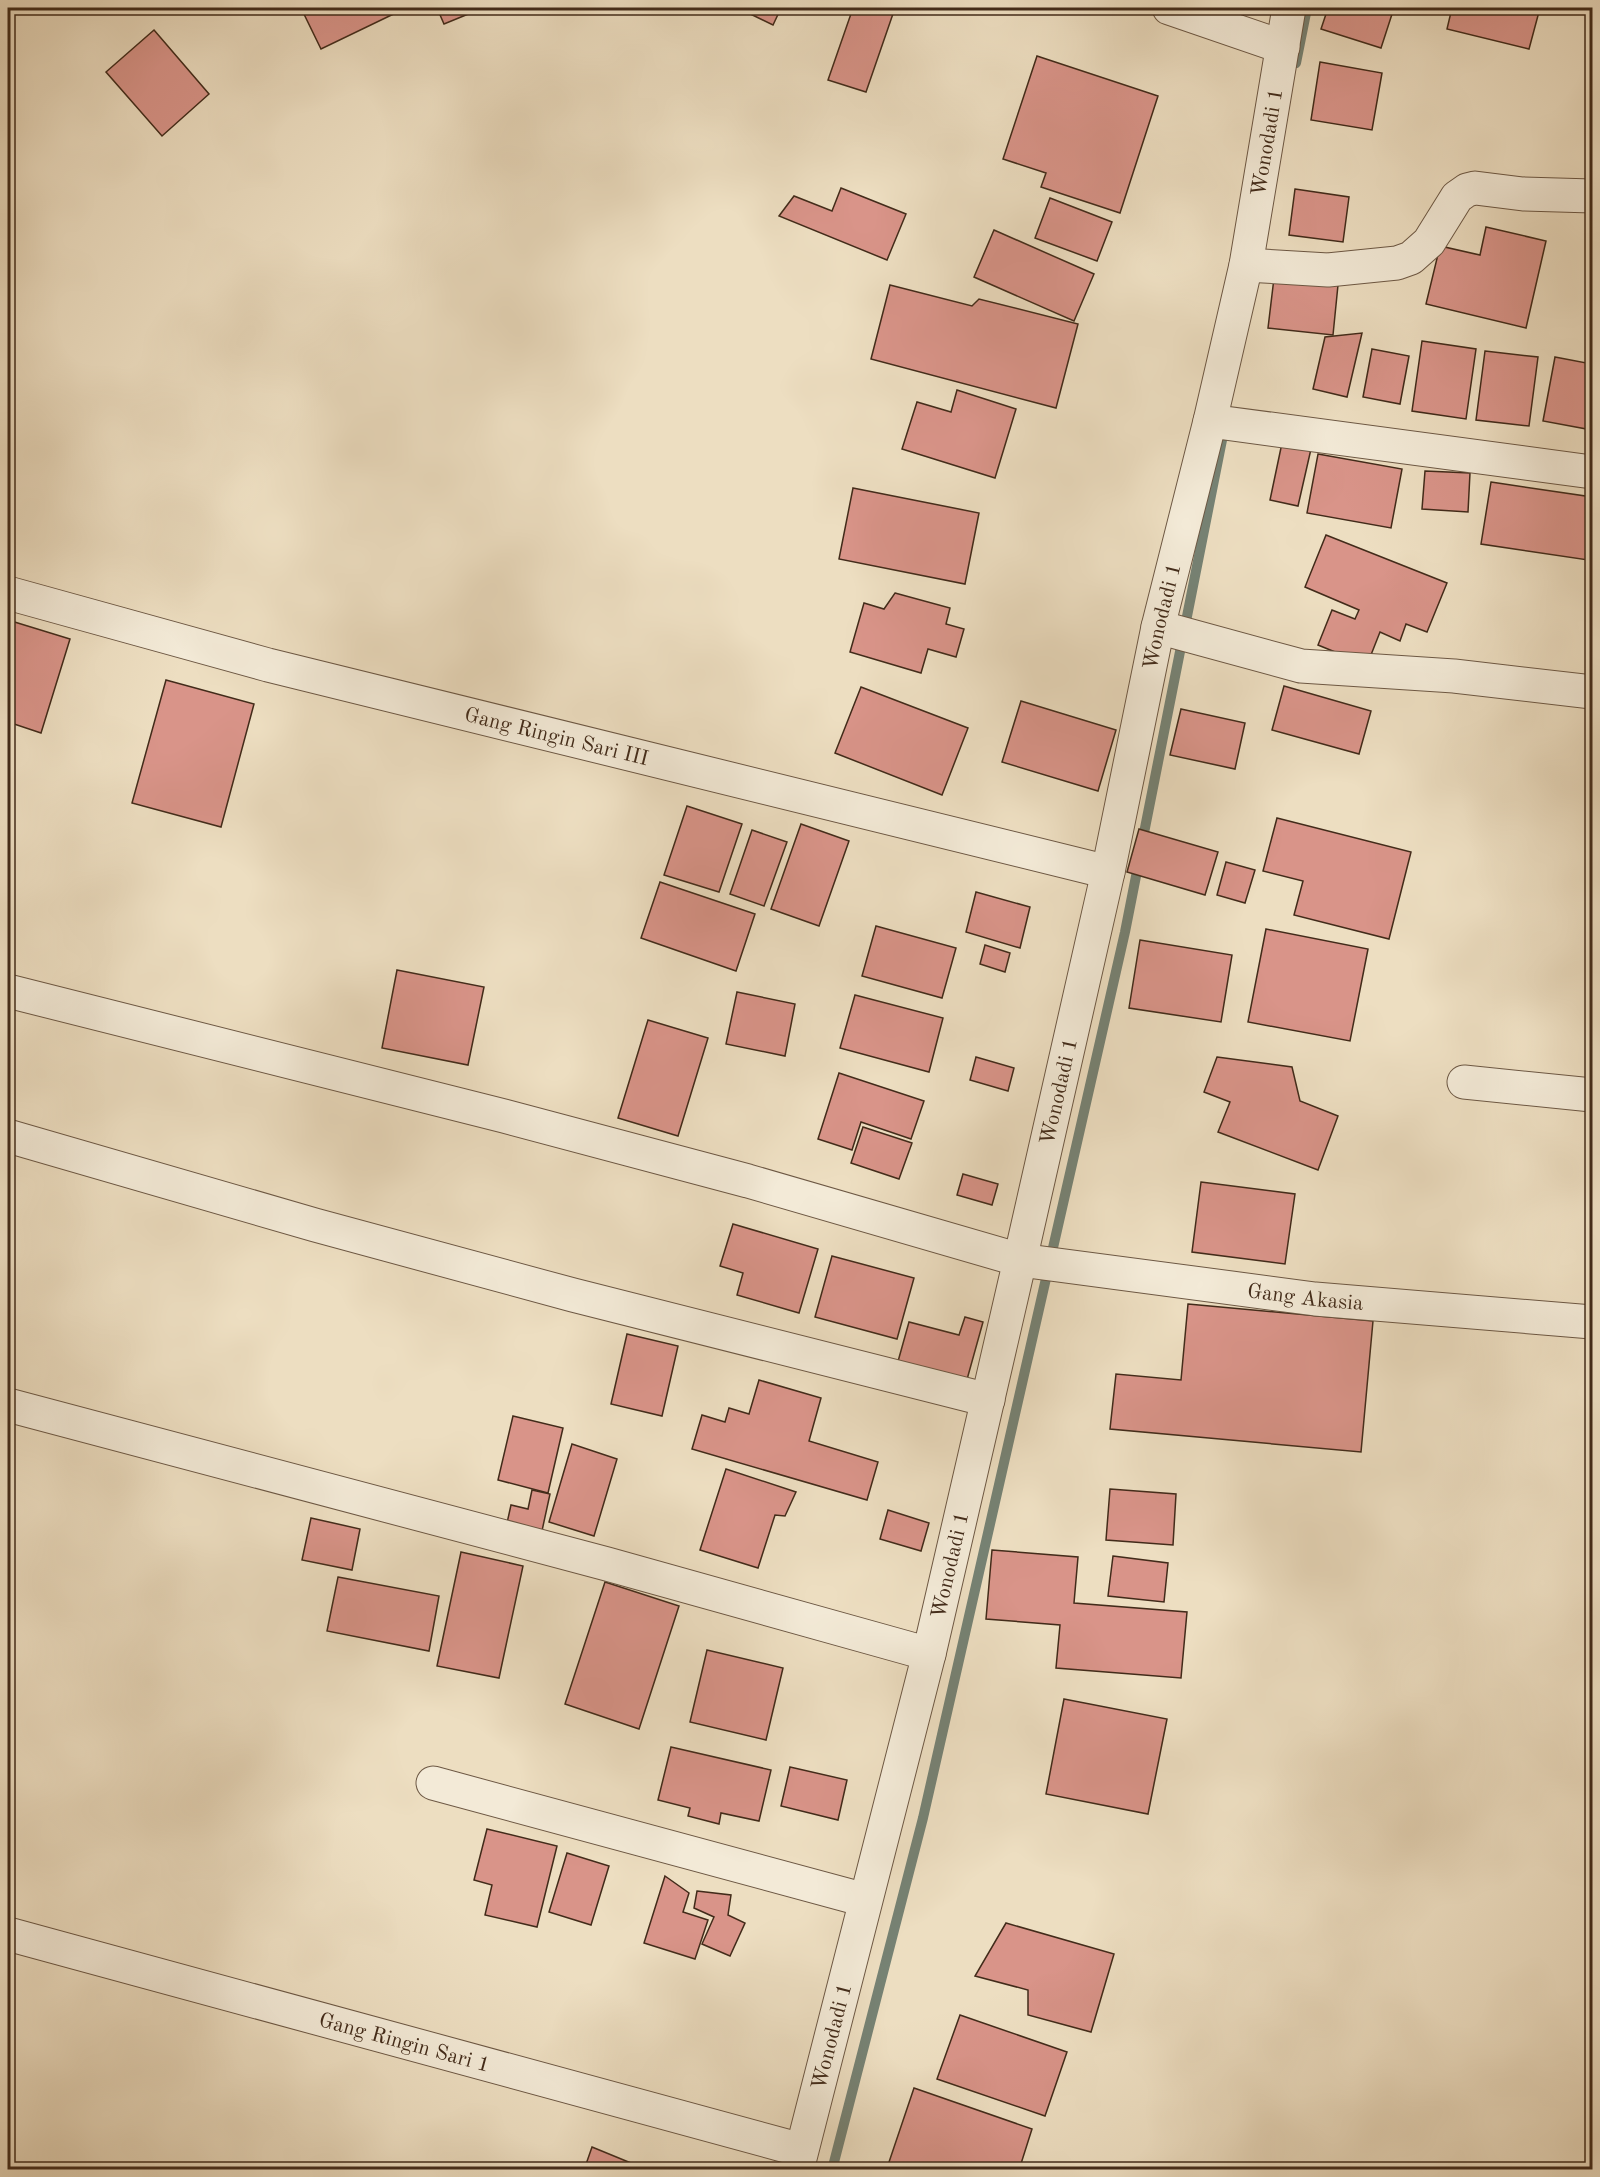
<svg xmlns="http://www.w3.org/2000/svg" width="1600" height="2177" font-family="'Old Standard TT',serif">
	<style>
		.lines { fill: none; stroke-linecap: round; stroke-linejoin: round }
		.stream { stroke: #768274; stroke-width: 10 }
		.building { fill: #d99489; stroke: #422b1a; stroke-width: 1.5 }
		.street-casing { stroke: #6d5844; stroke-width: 35 }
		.street { stroke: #f3ead7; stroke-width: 33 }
		.labels { text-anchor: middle; stroke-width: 6; stroke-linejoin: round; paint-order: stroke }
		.street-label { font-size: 21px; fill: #422b1a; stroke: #f3ead7 }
	</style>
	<rect width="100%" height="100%" fill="#eddec1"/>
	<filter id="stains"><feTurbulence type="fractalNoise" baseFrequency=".00333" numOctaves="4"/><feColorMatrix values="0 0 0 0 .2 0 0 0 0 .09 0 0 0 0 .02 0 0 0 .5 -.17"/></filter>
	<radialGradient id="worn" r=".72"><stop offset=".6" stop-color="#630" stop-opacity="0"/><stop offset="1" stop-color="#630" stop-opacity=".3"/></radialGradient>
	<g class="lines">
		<g class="stream">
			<polyline points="1296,63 1307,8"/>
			<polyline points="1142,843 1223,435"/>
			<polyline points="832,2170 923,1818 1125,932 1139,861"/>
		</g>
	</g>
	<g class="building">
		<polygon points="301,8 406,8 321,49"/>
		<polygon points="437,8 483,8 444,24"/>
		<polygon points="738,8 781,8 773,25"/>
		<polygon points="853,8 895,8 866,92 828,80"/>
		<polygon points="1328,8 1394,8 1381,48 1321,29"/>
		<polygon points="1450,8 1540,8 1529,49 1447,29 1452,8"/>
		<polygon points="154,30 209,94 162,136 106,72"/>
		<polygon points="1037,56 1158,96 1120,213 1041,187 1046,173 1003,159"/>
		<polygon points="1320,62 1382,73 1372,130 1311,120"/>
		<polygon points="841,188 906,214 887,260 779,216 794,196 832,211"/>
		<polygon points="1295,189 1349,197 1343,242 1289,235"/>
		<polygon points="1050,198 1112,222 1097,261 1035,238"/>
		<polygon points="1486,227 1546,241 1526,328 1426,304 1440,246 1480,255"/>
		<polygon points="994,230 1094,274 1074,321 974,277"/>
		<polygon points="1274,278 1338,285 1333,335 1268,328"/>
		<polygon points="890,285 972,306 979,299 1078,324 1056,408 871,359"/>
		<polygon points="1362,333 1347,397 1313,389 1325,337"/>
		<polygon points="1422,341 1476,349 1466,419 1412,411"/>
		<polygon points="1372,349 1409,356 1400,404 1363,397"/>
		<polygon points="1485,351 1538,357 1529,426 1476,420"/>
		<polygon points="1555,357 1592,364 1592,430 1543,421"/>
		<polygon points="957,390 1016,409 995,478 902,449 917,402 951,412"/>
		<polygon points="1282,443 1311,449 1298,506 1270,500"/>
		<polygon points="1318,454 1402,469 1391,528 1307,513"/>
		<polygon points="1425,471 1470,473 1468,512 1422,509"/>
		<polygon points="1491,482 1592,497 1592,531 1588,560 1481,544"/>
		<polygon points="853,488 979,513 965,584 839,559"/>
		<polygon points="1326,535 1447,583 1427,632 1406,624 1400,641 1380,632 1367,665 1318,645 1332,610 1355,619 1359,610 1305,587"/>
		<polygon points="895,593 950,608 946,624 964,629 956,657 928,649 921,673 850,652 864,603 884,609"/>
		<polygon points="8,620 70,639 41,733 8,722"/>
		<polygon points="166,680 254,704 221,827 132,803"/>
		<polygon points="1284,686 1371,711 1359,754 1272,730"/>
		<polygon points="861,687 968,728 942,795 835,753"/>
		<polygon points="1021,701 1116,730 1098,791 1002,762"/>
		<polygon points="1181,709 1245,723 1235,769 1170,755"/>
		<polygon points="687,806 742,824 719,892 664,875"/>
		<polygon points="1277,818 1411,852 1389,939 1294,915 1303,881 1263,871"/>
		<polygon points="801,824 849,841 819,926 771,909"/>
		<polygon points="1139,829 1218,852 1205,895 1127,872"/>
		<polygon points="752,830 787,842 764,906 730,894"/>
		<polygon points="1226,862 1255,870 1245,903 1217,895"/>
		<polygon points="660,882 755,914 736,971 641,938"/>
		<polygon points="976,892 1030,907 1020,948 966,932"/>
		<polygon points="876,926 956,948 942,998 862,976"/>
		<polygon points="1266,929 1368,949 1350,1041 1248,1022"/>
		<polygon points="1140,940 1232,955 1221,1022 1129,1008"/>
		<polygon points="985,945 1010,953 1005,972 980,964"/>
		<polygon points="397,970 484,987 468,1065 382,1048"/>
		<polygon points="737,992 795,1004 785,1056 726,1044"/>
		<polygon points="855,995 943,1018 929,1072 840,1048"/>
		<polygon points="648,1020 708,1038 678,1136 618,1118"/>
		<polygon points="976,1057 1014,1068 1008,1091 970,1080"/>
		<polygon points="1217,1057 1292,1067 1300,1101 1338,1116 1318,1170 1218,1132 1230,1102 1204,1092"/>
		<polygon points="839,1073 924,1101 911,1139 861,1122 852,1150 818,1139"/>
		<polygon points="863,1127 912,1143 899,1179 851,1163"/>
		<polygon points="963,1174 998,1184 992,1205 957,1195"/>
		<polygon points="1201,1182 1295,1194 1285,1264 1192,1252"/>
		<polygon points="733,1224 818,1249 799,1313 737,1295 743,1273 720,1266"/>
		<polygon points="832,1256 914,1278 897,1339 815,1317"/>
		<polygon points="1188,1304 1373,1321 1361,1452 1110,1429 1116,1374 1181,1380"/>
		<polygon points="965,1317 983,1322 966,1383 897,1365 909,1322 959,1335"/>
		<polygon points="627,1334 678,1346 662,1416 611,1404"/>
		<polygon points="759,1380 821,1398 809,1441 878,1462 867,1500 692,1449 702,1415 725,1422 729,1408 749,1414"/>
		<polygon points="513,1416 563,1428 548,1493 498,1480"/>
		<polygon points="572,1444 617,1459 594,1536 549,1522"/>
		<polygon points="726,1469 796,1492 785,1516 775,1515 758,1568 700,1550"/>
		<polygon points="1110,1489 1176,1494 1173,1545 1106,1540"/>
		<polygon points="532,1490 550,1494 540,1540 505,1532 511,1505 528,1509"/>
		<polygon points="888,1510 929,1523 921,1551 880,1539"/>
		<polygon points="311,1518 360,1529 352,1570 302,1560"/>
		<polygon points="992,1550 1078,1557 1074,1603 1187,1612 1181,1678 1056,1668 1060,1625 986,1619"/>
		<polygon points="461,1552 523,1566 499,1678 437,1666"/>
		<polygon points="1113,1556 1168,1563 1164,1602 1108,1596"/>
		<polygon points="338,1577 439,1596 429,1651 327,1631"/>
		<polygon points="605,1582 679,1606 639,1729 565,1704"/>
		<polygon points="707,1650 783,1668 766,1740 690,1722"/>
		<polygon points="1064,1699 1167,1719 1148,1814 1046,1794"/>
		<polygon points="671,1747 771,1770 759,1821 721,1813 719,1824 688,1816 690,1808 658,1800"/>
		<polygon points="790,1767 847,1780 838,1820 781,1806"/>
		<polygon points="487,1829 557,1846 537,1927 485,1915 492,1885 474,1880"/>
		<polygon points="567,1853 609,1866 591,1925 549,1912"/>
		<polygon points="665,1876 689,1893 683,1912 708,1920 695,1959 644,1943"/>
		<polygon points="697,1891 731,1895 728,1915 745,1923 730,1956 702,1944 714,1917 694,1908"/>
		<polygon points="1006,1923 1114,1954 1091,2032 1028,2015 1028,1990 975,1976"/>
		<polygon points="960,2015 1067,2052 1045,2116 937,2079"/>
		<polygon points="914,2088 1032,2129 1019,2170 1008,2170 998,2166 997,2170 887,2168"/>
		<polygon points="592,2147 648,2170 584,2170"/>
	</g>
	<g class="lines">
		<g class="street-casing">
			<g id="street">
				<polyline points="1169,8 1283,47"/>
				<polyline points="1246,265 1328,270 1397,263 1411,258 1429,242 1457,197 1467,190 1475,188 1523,194 1592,196"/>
				<polyline points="1210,421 1592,472"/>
				<path id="s1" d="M8,593L268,665L1108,872"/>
				<polyline points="1158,627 1301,666 1454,676 1592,692"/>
				<path id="s2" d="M8,991L504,1116L748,1181L1020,1260L1315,1299L1592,1322"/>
				<polyline points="1464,1082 1592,1095"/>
				<polyline points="8,1136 315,1225 573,1295 988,1400"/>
				<polyline points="8,1405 607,1564 929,1654"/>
				<polyline points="433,1783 865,1900"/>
				<path id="s3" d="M8,1934L801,2150"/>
				<path id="s4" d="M797,2170L929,1654L1020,1260L1108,872L1158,627L1210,421L1246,265L1289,8"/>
			</g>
		</g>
		<use href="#street" class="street"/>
	</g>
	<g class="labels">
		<g class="street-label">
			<text dy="7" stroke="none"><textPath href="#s4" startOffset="2082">Wonodadi 1</textPath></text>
			<text dy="7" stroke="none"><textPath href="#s4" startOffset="1596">Wonodadi 1</textPath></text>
			<text dy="7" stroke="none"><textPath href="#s1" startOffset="567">Gang Ringin Sari III</textPath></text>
			<text dy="7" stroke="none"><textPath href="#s4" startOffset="1110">Wonodadi 1</textPath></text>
			<text dy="7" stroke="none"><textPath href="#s2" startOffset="1335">Gang Akasia</textPath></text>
			<text dy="7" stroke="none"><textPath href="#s4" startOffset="624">Wonodadi 1</textPath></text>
			<text dy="7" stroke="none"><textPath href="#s4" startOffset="138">Wonodadi 1</textPath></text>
			<text dy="7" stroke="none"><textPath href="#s3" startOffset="411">Gang Ringin Sari 1</textPath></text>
		</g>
	</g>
	<rect width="1600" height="2177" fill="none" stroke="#eddec1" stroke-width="30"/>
	<rect x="9" y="9" width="1582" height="2159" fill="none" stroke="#422b1a" stroke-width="3"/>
	<rect x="15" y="15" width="1570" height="2147" fill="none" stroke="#422b1a" stroke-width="1.5"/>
	<rect width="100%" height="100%" filter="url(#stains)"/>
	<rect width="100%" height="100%" fill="url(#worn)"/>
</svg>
